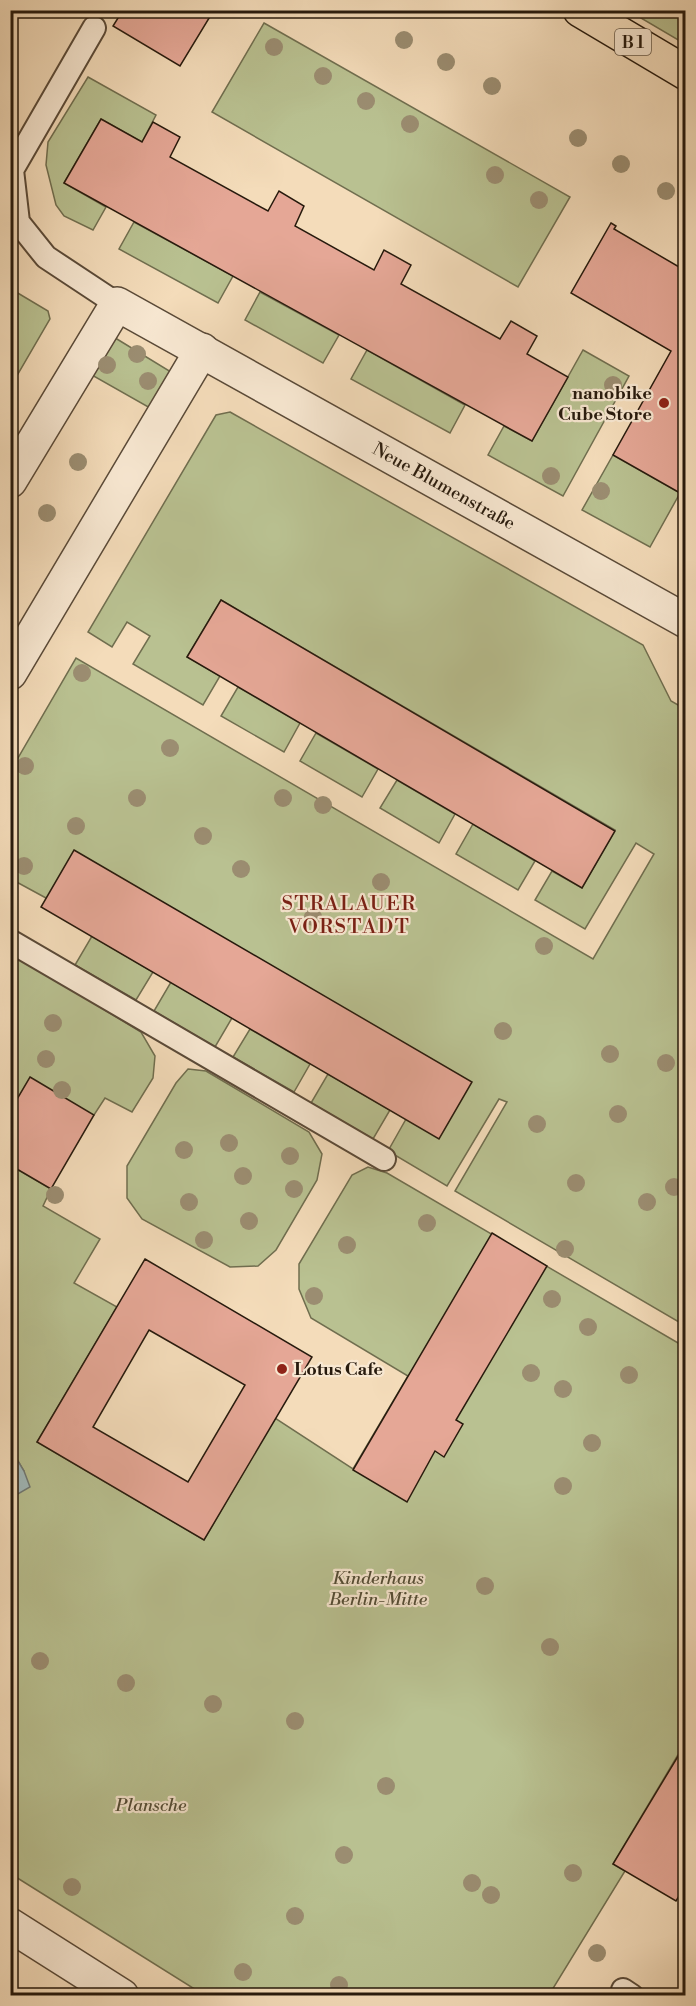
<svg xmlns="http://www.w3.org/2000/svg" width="696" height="2006" font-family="'Libre Bodoni',serif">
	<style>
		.green { fill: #b9c191; stroke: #706e4f; stroke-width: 1.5 }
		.water { fill: #a0b9ba; stroke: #707975; stroke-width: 1.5 }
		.building { fill: #e5a796; stroke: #271a0d; stroke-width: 1.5; fill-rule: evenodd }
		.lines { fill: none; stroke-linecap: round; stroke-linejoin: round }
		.service-casing { stroke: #5a4a38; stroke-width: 26 }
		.pedestrian-casing { stroke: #5a4a38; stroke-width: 36 }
		.minor-casing { stroke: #5a4a38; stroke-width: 36 }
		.primary-casing { stroke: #271a0d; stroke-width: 36 }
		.service { stroke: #f8e8d2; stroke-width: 22 }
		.pedestrian { stroke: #f8e8d2; stroke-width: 33 }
		.minor { stroke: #f8e8d2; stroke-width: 33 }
		.primary { stroke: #f4dcba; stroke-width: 33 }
		.tree { fill: #9b8d71 }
		.poi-dot { fill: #8f2418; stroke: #f8e8d2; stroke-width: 2 }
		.labels { text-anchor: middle; stroke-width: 4.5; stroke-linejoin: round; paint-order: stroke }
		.shield { fill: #f8e8d2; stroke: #665848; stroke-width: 1.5 }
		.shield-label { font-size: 16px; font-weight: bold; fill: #271a0d }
		.poi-label { font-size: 18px; font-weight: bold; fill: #271a0d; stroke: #f8e8d2; text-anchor: end }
		.street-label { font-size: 18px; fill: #271a0d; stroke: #f8e8d2 }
		.park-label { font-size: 18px; font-style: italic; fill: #534c35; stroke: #f8e8d2 }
		.neighbourhood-label { font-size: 20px; letter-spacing: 1.5px; fill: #7a1f14; stroke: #f8e8d2 }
	</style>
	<rect width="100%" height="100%" fill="#f4dcba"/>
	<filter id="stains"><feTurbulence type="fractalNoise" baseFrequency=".00333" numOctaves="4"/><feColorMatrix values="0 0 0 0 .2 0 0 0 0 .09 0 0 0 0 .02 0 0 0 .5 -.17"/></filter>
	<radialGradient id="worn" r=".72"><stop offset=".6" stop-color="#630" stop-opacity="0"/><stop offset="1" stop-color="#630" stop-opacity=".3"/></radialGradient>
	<g class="green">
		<polygon points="629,11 685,11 685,44"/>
		<polygon points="264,23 570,197 518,287 212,112"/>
		<polygon points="88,77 156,115 142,142 101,119 64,183 106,207 93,230 64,216 56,205 46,165 48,142"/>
		<polygon points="134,222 233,276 218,303 119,249"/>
		<polygon points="11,289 48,311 50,319 11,386"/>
		<polygon points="260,292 339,335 323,363 245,320"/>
		<polygon points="112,336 171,372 150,408 90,374"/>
		<polygon points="367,350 465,405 450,433 351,379"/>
		<polygon points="583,350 629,376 563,496 488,455 504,426 532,441"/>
		<polygon points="230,412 643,645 671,701 685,709 686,1322 684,1325 455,1191 507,1102 499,1099 447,1186 388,1151 406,1119 46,898 11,879 11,770 76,658 593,959 654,854 636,843 585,929 535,900 552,871 582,888 615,830 221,600 187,657 220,676 203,705 133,664 150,636 127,622 112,647 88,632 216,415"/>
		<polygon points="613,455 680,493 650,547 582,510"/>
		<polygon points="238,687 300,723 284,752 221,716"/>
		<polygon points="316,733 378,769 362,797 300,761"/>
		<polygon points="397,780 455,814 439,843 380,808"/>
		<polygon points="473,824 535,861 518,890 456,854"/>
		<polygon points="92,936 153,972 136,1000 75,965"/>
		<polygon points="11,953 141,1032 155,1056 153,1078 132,1112 105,1098 94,1115 11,1111"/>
		<polygon points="171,982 232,1018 215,1047 154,1011"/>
		<polygon points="250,1029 310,1064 294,1092 233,1057"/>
		<polygon points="188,1069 206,1071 309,1132 322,1154 317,1180 276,1250 258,1266 230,1267 142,1219 127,1198 127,1166 176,1083"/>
		<polygon points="328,1074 390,1110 373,1139 311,1103"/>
		<polygon points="10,1165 51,1189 43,1206 100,1239 74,1283 117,1307 37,1442 204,1540 275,1418 353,1469 408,1376 311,1318 299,1289 299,1264 352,1175 368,1167 387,1173 685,1347 685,1743 613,1864 625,1871 549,1995 204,1995 11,1874 11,1498 16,1495 24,1471 15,1456 11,1456"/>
	</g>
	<polygon class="water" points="11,1456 15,1456 24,1471 30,1487 11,1498"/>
	<g class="building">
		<polygon points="123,10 214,10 180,66 113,26"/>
		<polygon points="101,119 142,142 153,122 180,137 170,157 268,211 279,191 304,206 295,226 374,270 384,250 411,265 401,284 500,339 511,321 537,336 527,354 568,377 532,441 64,183"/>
		<polygon points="611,223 616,226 614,229 686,271 686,484 680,493 613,455 671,351 571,293"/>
		<polygon points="221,600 615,831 582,888 187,657"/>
		<polygon points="74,850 472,1082 439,1139 41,907"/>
		<polygon points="30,1077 94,1115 51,1189 10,1165 10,1111"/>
		<polygon points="492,1233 547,1266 456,1420 463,1424 444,1457 435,1451 407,1502 353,1470"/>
		<path d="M145,1259L312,1357L204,1540L37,1442ZM149,1330L245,1385L188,1482L93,1427Z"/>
		<polygon points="686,1743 686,1885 676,1901 613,1864"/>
	</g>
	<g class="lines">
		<g class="service-casing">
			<g id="service">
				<polyline points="94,28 12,170 18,222 46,257 117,304"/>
				<polyline points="10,941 384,1159"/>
				<polyline points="623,1990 632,1996"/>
			</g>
		</g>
		<g class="pedestrian-casing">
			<polyline id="pedestrian" points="10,1925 122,1996"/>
		</g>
		<g class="minor-casing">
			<g id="minor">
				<polyline points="10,481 117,304 686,621"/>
				<polyline points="10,673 202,350"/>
			</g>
		</g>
		<g class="primary-casing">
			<polyline id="primary" points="580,10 686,73"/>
		</g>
		<use href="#service" class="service"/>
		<use href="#pedestrian" class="pedestrian"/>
		<use href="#minor" class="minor"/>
		<use href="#primary" class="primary"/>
	</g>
	<g class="tree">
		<circle cx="404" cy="40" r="9"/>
		<circle cx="274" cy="47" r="9"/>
		<circle cx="446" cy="62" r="9"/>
		<circle cx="323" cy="76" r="9"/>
		<circle cx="492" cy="86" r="9"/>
		<circle cx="366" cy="101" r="9"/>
		<circle cx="410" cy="124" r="9"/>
		<circle cx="578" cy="138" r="9"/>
		<circle cx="621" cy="164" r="9"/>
		<circle cx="495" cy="175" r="9"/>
		<circle cx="666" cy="191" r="9"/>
		<circle cx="539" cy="200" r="9"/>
		<circle cx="137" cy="354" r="9"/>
		<circle cx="107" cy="365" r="9"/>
		<circle cx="148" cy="381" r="9"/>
		<circle cx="613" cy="385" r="9"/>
		<circle cx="78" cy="462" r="9"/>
		<circle cx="551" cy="476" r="9"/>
		<circle cx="601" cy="491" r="9"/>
		<circle cx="47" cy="513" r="9"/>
		<circle cx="82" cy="673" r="9"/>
		<circle cx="170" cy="748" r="9"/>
		<circle cx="25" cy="766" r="9"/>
		<circle cx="137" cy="798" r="9"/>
		<circle cx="283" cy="798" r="9"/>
		<circle cx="323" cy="805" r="9"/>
		<circle cx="76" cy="826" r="9"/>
		<circle cx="203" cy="836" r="9"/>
		<circle cx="24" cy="866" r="9"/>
		<circle cx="241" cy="869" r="9"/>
		<circle cx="381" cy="882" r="9"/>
		<circle cx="313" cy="917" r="9"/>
		<circle cx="544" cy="946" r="9"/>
		<circle cx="53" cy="1023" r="9"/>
		<circle cx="503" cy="1031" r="9"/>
		<circle cx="610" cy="1054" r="9"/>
		<circle cx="46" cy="1059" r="9"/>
		<circle cx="666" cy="1063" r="9"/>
		<circle cx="62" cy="1090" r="9"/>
		<circle cx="618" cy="1114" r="9"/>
		<circle cx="537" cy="1124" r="9"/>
		<circle cx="229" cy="1143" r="9"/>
		<circle cx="184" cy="1150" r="9"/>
		<circle cx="290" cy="1156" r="9"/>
		<circle cx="243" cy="1176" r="9"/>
		<circle cx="576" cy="1183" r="9"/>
		<circle cx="674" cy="1187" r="9"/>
		<circle cx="294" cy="1189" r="9"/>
		<circle cx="55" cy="1195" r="9"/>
		<circle cx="189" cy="1202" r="9"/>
		<circle cx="647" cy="1202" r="9"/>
		<circle cx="249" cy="1221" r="9"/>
		<circle cx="427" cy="1223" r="9"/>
		<circle cx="204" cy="1240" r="9"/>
		<circle cx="347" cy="1245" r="9"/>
		<circle cx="565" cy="1249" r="9"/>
		<circle cx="314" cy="1296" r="9"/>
		<circle cx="552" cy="1299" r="9"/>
		<circle cx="588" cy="1327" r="9"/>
		<circle cx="531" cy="1373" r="9"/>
		<circle cx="629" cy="1375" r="9"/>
		<circle cx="563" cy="1389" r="9"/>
		<circle cx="592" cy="1443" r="9"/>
		<circle cx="563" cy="1486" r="9"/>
		<circle cx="485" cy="1586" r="9"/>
		<circle cx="550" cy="1647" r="9"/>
		<circle cx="40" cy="1661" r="9"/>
		<circle cx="126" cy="1683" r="9"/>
		<circle cx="213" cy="1704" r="9"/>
		<circle cx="295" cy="1721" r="9"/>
		<circle cx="386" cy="1786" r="9"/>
		<circle cx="344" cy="1855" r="9"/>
		<circle cx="573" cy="1873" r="9"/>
		<circle cx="472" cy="1883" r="9"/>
		<circle cx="72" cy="1887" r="9"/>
		<circle cx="491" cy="1895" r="9"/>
		<circle cx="295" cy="1916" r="9"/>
		<circle cx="597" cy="1953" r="9"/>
		<circle cx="243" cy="1972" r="9"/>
		<circle cx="339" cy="1985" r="9"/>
	</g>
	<g class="poi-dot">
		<circle cx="664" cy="403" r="6"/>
		<circle cx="282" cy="1369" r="6"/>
	</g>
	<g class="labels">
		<rect class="shield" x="615" y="29" width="36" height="26" rx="4.5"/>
		<g class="shield-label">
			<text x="633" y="48">B 1</text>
		</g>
		<g class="poi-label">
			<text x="652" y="399">nanobike<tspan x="652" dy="21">Cube Store</tspan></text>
			<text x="294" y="1375" text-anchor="start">Lotus Cafe</text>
		</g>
		<g class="street-label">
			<text transform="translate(444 486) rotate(29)" y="6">Neue Blumenstraße</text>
		</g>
		<g class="park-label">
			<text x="378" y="1584">Kinderhaus<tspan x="378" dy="21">Berlin-Mitte</tspan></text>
			<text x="151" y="1811">Plansche</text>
		</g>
		<g class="neighbourhood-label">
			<text x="349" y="910">STRALAUER<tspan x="349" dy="23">VORSTADT</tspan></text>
		</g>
	</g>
	<rect width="696" height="2006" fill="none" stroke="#f4dcba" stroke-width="36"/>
	<rect x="12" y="12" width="672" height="1982" fill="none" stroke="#271a0d" stroke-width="3"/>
	<rect x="18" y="18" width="660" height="1970" fill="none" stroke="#271a0d" stroke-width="1.5"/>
	<rect width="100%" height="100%" filter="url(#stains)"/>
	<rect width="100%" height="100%" fill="url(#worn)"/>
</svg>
